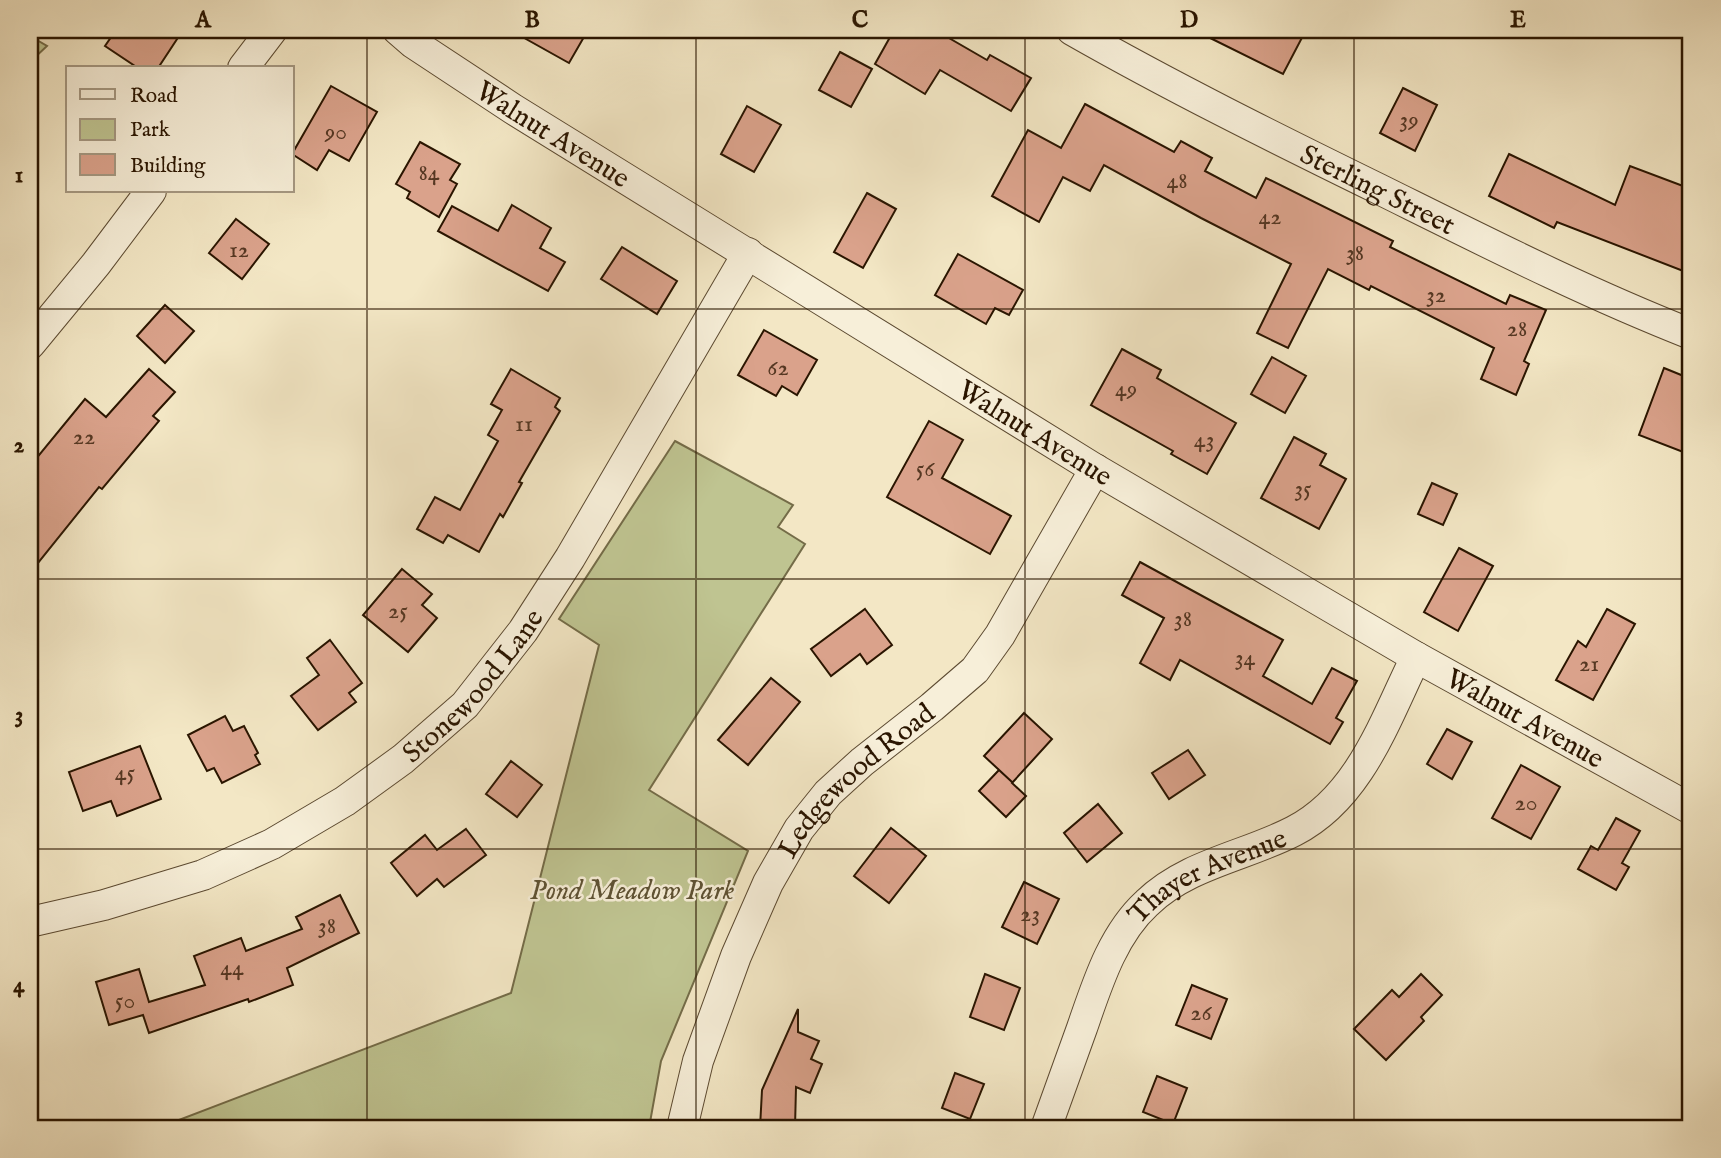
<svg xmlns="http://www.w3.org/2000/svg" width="1721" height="1158" font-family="'IM FELL English',serif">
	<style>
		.green { fill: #bfc491; stroke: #746c48; stroke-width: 2 }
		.building { fill: #daa28b; stroke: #2a1500; stroke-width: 2 }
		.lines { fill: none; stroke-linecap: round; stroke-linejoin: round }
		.minor-casing { stroke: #5c4a31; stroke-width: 32 }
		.minor { stroke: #f7efd9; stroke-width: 30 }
		.grid { fill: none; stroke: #2a1500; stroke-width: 2; stroke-opacity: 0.55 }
		.labels { text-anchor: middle; stroke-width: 5; stroke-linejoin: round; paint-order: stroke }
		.number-label { font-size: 24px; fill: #563823 }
		.street-label { font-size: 28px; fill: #2a1500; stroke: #f7efd9 }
		.park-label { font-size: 28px; font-style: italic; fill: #5e5233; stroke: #f7efd9 }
		.neatline { fill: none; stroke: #2a1500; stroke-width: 2.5 }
		.grid-label { font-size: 23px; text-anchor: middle; font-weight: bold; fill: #2a1500 }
	</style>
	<rect width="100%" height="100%" fill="#f3e7c5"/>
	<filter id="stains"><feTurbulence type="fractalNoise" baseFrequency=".00286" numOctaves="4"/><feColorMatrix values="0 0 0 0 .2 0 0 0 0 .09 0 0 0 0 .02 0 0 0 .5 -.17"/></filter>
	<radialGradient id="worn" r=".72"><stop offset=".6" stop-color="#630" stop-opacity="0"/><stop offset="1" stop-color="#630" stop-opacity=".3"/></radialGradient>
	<g class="green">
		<polygon points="30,36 47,46 30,62"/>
		<polygon points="675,441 793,505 778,527 805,544 649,790 748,851 661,1061 649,1128 158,1128 511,993 599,645 559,619"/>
	</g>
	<g class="building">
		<polygon points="116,30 183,30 158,68 138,68 105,46"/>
		<polygon points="510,30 588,30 569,63"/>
		<polygon points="894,30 935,30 987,60 990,55 1031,78 1011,111 940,70 925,94 875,64"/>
		<polygon points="1194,30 1306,30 1283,74"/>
		<polygon points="840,52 872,69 851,107 819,90"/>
		<polygon points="331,86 377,112 349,161 329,150 317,170 292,154"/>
		<polygon points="1403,88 1437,105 1415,151 1380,133"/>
		<polygon points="1085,104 1174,152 1181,141 1212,158 1205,171 1256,198 1266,178 1393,241 1390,247 1506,304 1510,295 1546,310 1524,361 1529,364 1516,395 1481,379 1494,348 1371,286 1369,290 1328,269 1288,348 1257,333 1291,264 1201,218 1104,165 1090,191 1063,177 1039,222 992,196 1028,130 1061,148"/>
		<polygon points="747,106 781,125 754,172 721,154"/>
		<polygon points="420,142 460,164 450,180 457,184 439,217 407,198 410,192 396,184"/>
		<polygon points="1509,154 1615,205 1630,166 1691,189 1691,274 1557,222 1554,228 1489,196"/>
		<polygon points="867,193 896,209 863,268 834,252"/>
		<polygon points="512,205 551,228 540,248 565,262 548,291 438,231 452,206 498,231"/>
		<polygon points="236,219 269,244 242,279 209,253"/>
		<polygon points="622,247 677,281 657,314 601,279"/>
		<polygon points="958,254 1023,290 1009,315 995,308 986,324 935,295"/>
		<polygon points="165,305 194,331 165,363 137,336"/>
		<polygon points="764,330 817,360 797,395 782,386 776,396 738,375"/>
		<polygon points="1122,349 1161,370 1157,378 1236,423 1207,474 1171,454 1173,451 1091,405"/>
		<polygon points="1272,357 1306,376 1285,413 1251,394"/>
		<polygon points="1664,368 1691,379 1691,455 1639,435"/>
		<polygon points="149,369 175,392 153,416 159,421 102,489 99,487 30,573 30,466 85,399 106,417"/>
		<polygon points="511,369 560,398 555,407 560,411 519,482 522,483 503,517 500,514 479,552 448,535 443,543 417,529 435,497 460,510 498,441 488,435 502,410 491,404"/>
		<polygon points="929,421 963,440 942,478 1011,516 990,554 887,497"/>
		<polygon points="1294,437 1326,454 1320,465 1346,479 1319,529 1261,498"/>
		<polygon points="1432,483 1457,494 1443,525 1418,514"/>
		<polygon points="1459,548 1493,566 1458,631 1424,612"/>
		<polygon points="1140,562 1283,640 1263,676 1312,704 1332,668 1357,681 1336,718 1343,722 1330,744 1180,660 1170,680 1140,663 1164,618 1122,595"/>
		<polygon points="402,569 432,594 422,605 437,618 408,652 363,615"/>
		<polygon points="865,609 892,645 867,664 860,654 831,676 811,649"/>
		<polygon points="1607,609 1635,624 1593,700 1556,680 1578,641 1586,647"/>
		<polygon points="330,640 362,683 349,693 356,702 318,730 291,696 319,675 307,658"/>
		<polygon points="771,678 800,702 748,765 718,740"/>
		<polygon points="1024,713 1052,739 1012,783 1026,796 1006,817 979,791 999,770 1012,782 984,756"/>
		<polygon points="225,716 233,731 244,726 258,753 255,755 260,764 222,783 214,768 207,771 188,735"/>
		<polygon points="1447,729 1472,742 1452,779 1427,764"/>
		<polygon points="140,746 161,799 117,816 111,801 83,811 69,772"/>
		<polygon points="1188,750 1205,775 1169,799 1152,773"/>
		<polygon points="511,761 542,785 517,817 486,794"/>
		<polygon points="1521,765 1560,787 1531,839 1492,818"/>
		<polygon points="1098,804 1122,833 1087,862 1064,833"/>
		<polygon points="1616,818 1640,831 1622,863 1629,867 1616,890 1578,869 1591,846 1598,850"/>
		<polygon points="891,828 926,856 889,903 854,876"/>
		<polygon points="466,829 486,855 444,887 437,879 417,896 391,863 425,835 437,850"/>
		<polygon points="1024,882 1059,899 1037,944 1002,927"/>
		<polygon points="340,895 359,933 287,968 293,985 249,1002 248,999 149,1033 143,1015 109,1025 96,982 139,969 149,1002 205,985 194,956 241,938 246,951 302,929 296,917"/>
		<polygon points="985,974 1020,988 1004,1030 970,1017"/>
		<polygon points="1421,974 1442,995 1421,1017 1424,1021 1386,1060 1354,1029 1392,990 1399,997"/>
		<polygon points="1192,985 1227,999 1211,1039 1176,1025"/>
		<polygon points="798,1009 798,1032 819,1041 811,1059 822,1064 810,1093 796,1087 795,1128 760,1128 762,1090"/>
		<polygon points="955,1073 984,1084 970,1119 942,1108"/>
		<polygon points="1157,1076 1187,1088 1173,1124 1143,1112"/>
	</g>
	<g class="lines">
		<g class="minor-casing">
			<g id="minor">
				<path id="s1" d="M398,30L413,43L513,109L1095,469L1416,657L1691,809"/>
				<path id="s2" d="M1072,30C1172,87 1275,138 1379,189C1482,240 1584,292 1691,334"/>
				<polyline points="243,68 272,30"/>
				<polyline points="30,344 96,264 151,191"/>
				<path id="s3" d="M30,922L104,905L203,875L272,844L345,801L403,759L465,705L523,631L570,558L748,253"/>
				<path id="s4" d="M682,1128L698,1061L736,956L768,883L799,829L828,793L862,762L932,707L975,670L1000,635L1095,469"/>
				<path id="s5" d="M1046,1128C1058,1095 1070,1062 1082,1028C1097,985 1112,935 1147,903C1187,864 1246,856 1294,831C1360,797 1385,720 1416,657"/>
			</g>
		</g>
		<use href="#minor" class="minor"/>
	</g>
	<path class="grid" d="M367,30V1128M696,30V1128M1025,30V1128M1354,30V1128M30,309H1691M30,579H1691M30,849H1691"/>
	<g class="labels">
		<g class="number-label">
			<text x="1409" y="127">39</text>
			<text x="336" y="139">90</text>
			<text x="429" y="180">84</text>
			<text x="1177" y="188">48</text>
			<text x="1270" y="224">42</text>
			<text x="239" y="257">12</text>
			<text x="1355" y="260">38</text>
			<text x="1436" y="302">32</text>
			<text x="1517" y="336">28</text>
			<text x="778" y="375">62</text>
			<text x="1126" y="396">49</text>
			<text x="524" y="431">11</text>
			<text x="84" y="444">22</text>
			<text x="1204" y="447">43</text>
			<text x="925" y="476">56</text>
			<text x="1303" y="496">35</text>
			<text x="398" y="618">25</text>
			<text x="1183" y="626">38</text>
			<text x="1245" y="665">34</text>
			<text x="1589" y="671">21</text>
			<text x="125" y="780">45</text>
			<text x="1526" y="810">20</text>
			<text x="1030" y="921">23</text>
			<text x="327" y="933">38</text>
			<text x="232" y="975">44</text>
			<text x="125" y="1008">50</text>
			<text x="1201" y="1020">26</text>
		</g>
		<g class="street-label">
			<text dy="10" stroke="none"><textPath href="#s1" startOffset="187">Walnut Avenue</textPath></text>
			<text dy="10" stroke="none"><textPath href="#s2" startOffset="345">Sterling Street</textPath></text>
			<text dy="10" stroke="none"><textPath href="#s1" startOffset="754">Walnut Avenue</textPath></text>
			<text dy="10" stroke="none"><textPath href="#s3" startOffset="513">Stonewood Lane</textPath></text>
			<text dy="10" stroke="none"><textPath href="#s1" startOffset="1321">Walnut Avenue</textPath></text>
			<text dy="10" stroke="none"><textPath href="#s4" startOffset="397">Ledgewood Road</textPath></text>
			<text dy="10" stroke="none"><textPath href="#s5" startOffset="315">Thayer Avenue</textPath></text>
		</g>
		<g class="park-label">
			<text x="632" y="899">Pond Meadow Park</text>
		</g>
	</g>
	<rect width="1721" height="1158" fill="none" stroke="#f3e7c5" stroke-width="77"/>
	<rect x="66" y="66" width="228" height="126" fill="#f7efd9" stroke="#a59882" stroke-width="2"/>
	<rect x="80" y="89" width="35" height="10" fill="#f7efd9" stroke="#a59882" stroke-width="2"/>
	<text x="130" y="102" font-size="21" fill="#2a1500">Road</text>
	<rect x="80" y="119" width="35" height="21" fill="#bfc491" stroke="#a59882" stroke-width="2"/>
	<text x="130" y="136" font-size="21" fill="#2a1500">Park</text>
	<rect x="80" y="154" width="35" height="21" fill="#daa28b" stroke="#a59882" stroke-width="2"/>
	<text x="130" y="172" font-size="21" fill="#2a1500">Building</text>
	<rect x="38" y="38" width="1644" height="1082" class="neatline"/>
	<g class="grid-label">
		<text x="203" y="27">A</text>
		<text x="532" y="27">B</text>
		<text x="860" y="27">C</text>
		<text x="1189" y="27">D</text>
		<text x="1518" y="27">E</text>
		<text x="19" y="182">1</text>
		<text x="19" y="452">2</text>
		<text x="19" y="722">3</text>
		<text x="19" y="992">4</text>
	</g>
	<rect width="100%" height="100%" filter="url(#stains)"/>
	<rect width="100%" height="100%" fill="url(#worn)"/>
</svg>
